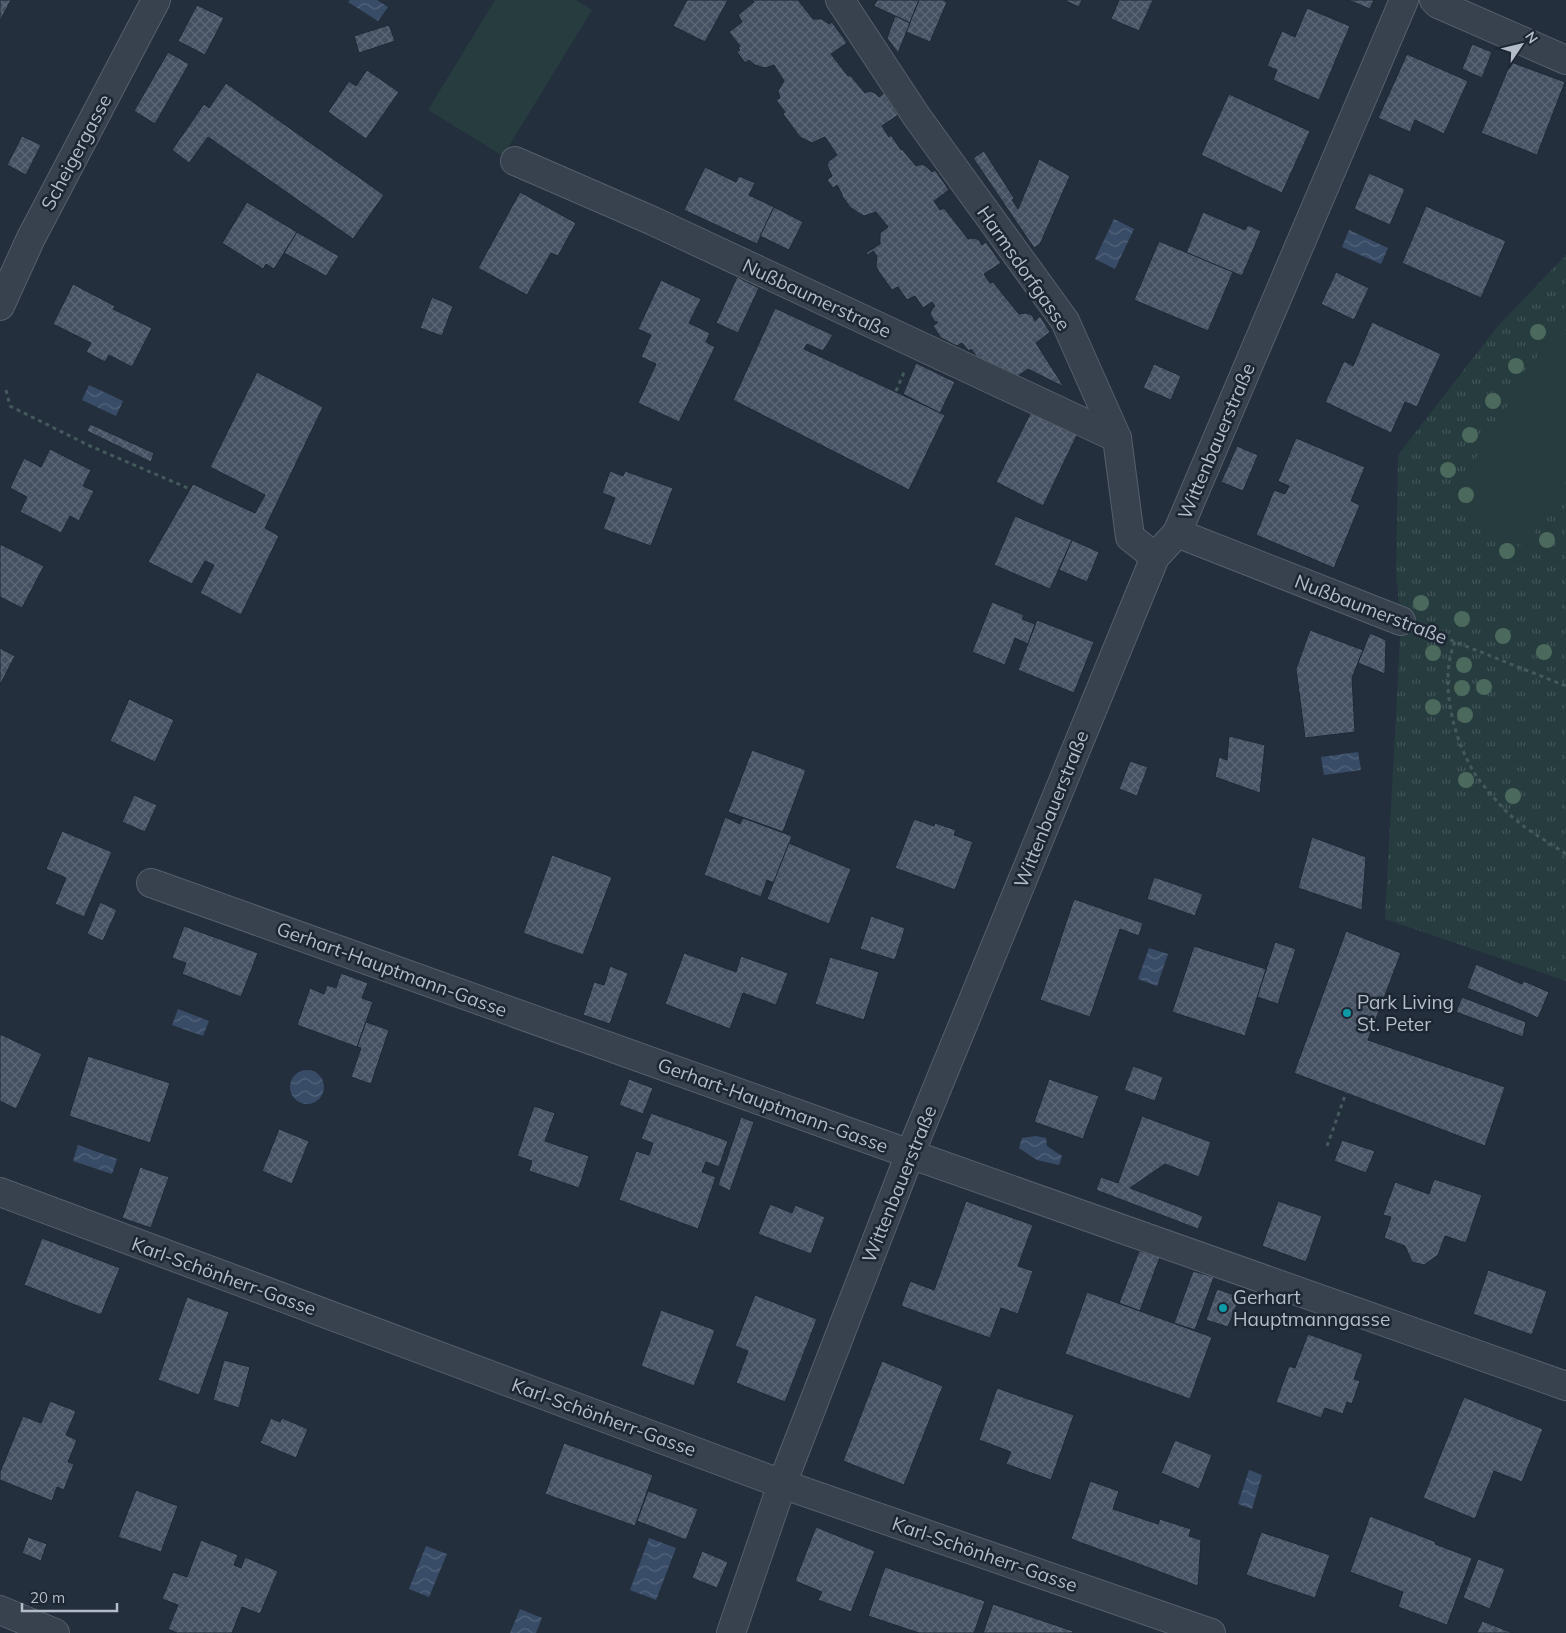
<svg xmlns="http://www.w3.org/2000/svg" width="1566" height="1633" font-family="Mulish,sans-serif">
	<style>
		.park { fill: url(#park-tufts) }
		.garden { fill: #263c3f }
		.water { fill: url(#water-waves) }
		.building { fill: url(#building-cross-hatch); stroke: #1f2835 }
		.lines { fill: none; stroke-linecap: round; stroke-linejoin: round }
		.street-casing { stroke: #565f6c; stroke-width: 30 }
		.path { stroke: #44595c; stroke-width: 3; stroke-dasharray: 4 4; stroke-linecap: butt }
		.street { stroke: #38414e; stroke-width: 28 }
		.tree { fill: #4b6a5d }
		.culture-dot { fill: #0f9aa8; stroke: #1d2633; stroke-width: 2 }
		.labels { text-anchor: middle; stroke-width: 5; stroke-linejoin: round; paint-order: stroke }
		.street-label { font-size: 19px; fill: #b4bcc9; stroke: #1d2633 }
		.poi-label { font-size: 19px; fill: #b4bcc9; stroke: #1d2633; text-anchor: start }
	</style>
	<defs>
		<pattern id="park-tufts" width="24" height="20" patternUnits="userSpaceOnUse" patternTransform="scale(1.25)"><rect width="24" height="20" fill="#263c3f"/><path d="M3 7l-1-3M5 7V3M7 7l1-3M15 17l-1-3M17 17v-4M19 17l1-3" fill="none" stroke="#435659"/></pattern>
		<pattern id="water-waves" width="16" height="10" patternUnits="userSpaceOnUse" patternTransform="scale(1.25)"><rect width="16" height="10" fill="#394c67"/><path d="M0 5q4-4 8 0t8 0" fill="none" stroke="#53647b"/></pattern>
		<pattern id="building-cross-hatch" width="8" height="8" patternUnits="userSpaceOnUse" patternTransform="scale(1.25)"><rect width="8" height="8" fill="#455162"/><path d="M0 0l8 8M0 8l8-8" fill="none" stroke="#5d6877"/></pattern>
	</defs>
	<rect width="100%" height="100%" fill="#242f3e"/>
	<polygon class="park" points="1566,255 1566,981 1385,919 1401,621 1396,575 1398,455 1497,327"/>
	<g class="garden">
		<polygon points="495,0 576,0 592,10 503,156 428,110"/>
		<polygon points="1556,325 1566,331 1566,480 1525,548 1449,503"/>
	</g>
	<g class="water">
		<polygon points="350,0 377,0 388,7 378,21 348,2"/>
		<polygon points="1114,219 1134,229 1115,269 1095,259"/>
		<polygon points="1349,230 1388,248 1381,264 1342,247"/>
		<polygon points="89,385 123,401 116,416 82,400"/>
		<polygon points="1358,752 1361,770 1324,775 1321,757"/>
		<polygon points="1149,948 1168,954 1157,986 1138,979"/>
		<polygon points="178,1009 209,1021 203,1036 172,1025"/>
		<circle cx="307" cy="1087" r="17"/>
		<polygon points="1036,1136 1046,1138 1047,1146 1062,1156 1059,1165 1037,1160 1019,1148 1022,1138"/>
		<polygon points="78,1145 117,1159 112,1174 73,1161"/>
		<polygon points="1249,1470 1262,1475 1252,1509 1238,1504"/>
		<polygon points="649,1538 676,1548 656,1600 630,1590"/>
		<polygon points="426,1546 447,1554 429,1597 409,1589"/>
		<polygon points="520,1609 542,1618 536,1633 510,1633"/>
	</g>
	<g class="building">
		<polygon points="0,0 11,0 0,21"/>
		<polygon points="687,0 728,0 705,42 673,26"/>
		<polygon points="752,0 798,0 813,19 822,19 829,24 832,22 847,43 831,54 848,76 850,75 865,93 870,91 875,93 879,97 884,93 898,115 882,126 889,137 891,135 901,150 902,149 916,166 922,164 927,167 932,172 935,170 949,190 934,201 940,210 944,208 968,239 975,238 979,240 982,245 986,242 1001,263 984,274 990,283 993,282 1019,314 1026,313 1032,315 1035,321 1040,316 1050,332 1036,343 1064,387 1028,369 1018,376 983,360 980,361 971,349 969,351 962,343 957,346 941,338 933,326 938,322 935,322 930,314 932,309 935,306 932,302 923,308 915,296 907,300 898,287 892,290 879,272 876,266 877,256 873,251 868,255 866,253 880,244 880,233 888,227 876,212 864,216 857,212 850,207 842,196 842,194 837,185 833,188 827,180 832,176 827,165 829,161 837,155 825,137 812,143 800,137 783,114 785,112 776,100 780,98 778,91 784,81 774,65 765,68 755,65 749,60 745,63 737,52 740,50 738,48 740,46 729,32 742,22 738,15 754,2"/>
		<polygon points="877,0 919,0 910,23 874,6"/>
		<polygon points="919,0 943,0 947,2 930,42 906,32"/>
		<polygon points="1064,0 1082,0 1079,7"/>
		<polygon points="1119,0 1153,0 1139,31 1111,19"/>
		<polygon points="1348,0 1374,0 1370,9"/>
		<polygon points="197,5 224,18 205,55 178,41"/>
		<polygon points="1307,8 1350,26 1319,100 1273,80 1277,70 1267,66 1282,31 1295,37"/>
		<polygon points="895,16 910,23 898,53 887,38"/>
		<polygon points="389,25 395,41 359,53 354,36"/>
		<polygon points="1472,44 1492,52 1482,78 1462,69"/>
		<polygon points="168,52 189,64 155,124 134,111"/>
		<polygon points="1407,54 1468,81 1444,134 1415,120 1410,132 1378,118"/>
		<polygon points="1511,62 1565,82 1537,155 1481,133"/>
		<polygon points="367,70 399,92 366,139 328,112 349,81 356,86"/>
		<polygon points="226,83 384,195 353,239 208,137 189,163 172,150 204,104 209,108"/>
		<polygon points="1229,94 1310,131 1282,193 1201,155"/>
		<polygon points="22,136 41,145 26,175 7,165"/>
		<polygon points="984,151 1014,198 1012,200 1018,209 1039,159 1070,176 1040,244 1034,248 973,158"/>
		<polygon points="705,167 736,182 739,176 755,183 749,195 774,207 757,244 684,210"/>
		<polygon points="1369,173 1405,189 1390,225 1354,209"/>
		<polygon points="520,192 576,223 558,256 551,253 527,295 478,268"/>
		<polygon points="247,202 297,232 274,269 266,264 263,269 222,243"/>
		<polygon points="1426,206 1506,241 1481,298 1402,263"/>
		<polygon points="774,207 803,222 789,250 760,236"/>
		<polygon points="1203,212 1245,230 1248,225 1261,231 1242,276 1186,253"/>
		<polygon points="297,232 339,256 326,276 284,253"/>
		<polygon points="1159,241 1233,272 1208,331 1134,300"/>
		<polygon points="1336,272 1369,288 1354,320 1321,304"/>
		<polygon points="737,277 759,288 738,333 716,323"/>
		<polygon points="661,280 701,299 689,323 710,333 706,342 715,347 679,422 638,403 656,364 641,357 651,335 638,329"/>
		<polygon points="73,284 115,306 113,309 152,328 132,367 109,355 105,362 86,352 91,343 53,324"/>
		<polygon points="432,297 453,306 442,336 420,328"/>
		<polygon points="775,308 833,335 823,351 807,344 804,349 945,415 909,490 733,400"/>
		<polygon points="1372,322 1441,354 1417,407 1405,402 1391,433 1325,402 1344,361 1353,366"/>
		<polygon points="916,363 955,382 940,413 903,394"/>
		<polygon points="1154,364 1181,376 1171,400 1143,388"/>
		<polygon points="257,372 323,407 265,528 279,536 241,615 200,593 214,565 205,561 192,584 148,562 193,484 255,513 265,495 210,467"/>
		<polygon points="1032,410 1077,435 1043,506 996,482"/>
		<polygon points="90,424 154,453 151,462 87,431"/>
		<polygon points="1296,438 1365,467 1351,501 1360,505 1334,568 1256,535 1274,490 1285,494 1289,486 1278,481"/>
		<polygon points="1237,446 1258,455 1243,491 1221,482"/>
		<polygon points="50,449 91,470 83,486 94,491 79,521 70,516 61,533 20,512 27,497 10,488 24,458 41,467"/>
		<polygon points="610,471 623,476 625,471 673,488 651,546 603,529 615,498 602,493"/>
		<polygon points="1015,516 1072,540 1050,589 994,565"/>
		<polygon points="1072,540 1099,552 1087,582 1059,570"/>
		<polygon points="0,544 44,566 22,608 0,597"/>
		<polygon points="992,602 1024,615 1022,619 1035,624 1028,644 1015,638 1005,665 972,652"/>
		<polygon points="1037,620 1094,642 1074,693 1018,670"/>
		<polygon points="1310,630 1363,650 1352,678 1355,732 1305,738 1296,669"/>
		<polygon points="1370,633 1386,640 1385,674 1358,663"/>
		<polygon points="0,648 15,656 0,685"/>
		<polygon points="129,699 174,720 155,762 110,741"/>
		<polygon points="1229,736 1265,745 1260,793 1215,777 1219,757 1227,760"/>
		<polygon points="752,750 806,770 783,832 728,812"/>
		<polygon points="1130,761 1148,767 1137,796 1119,789"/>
		<polygon points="134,795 157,805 145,832 122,822"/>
		<polygon points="725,817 740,824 743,818 792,836 774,883 767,880 761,897 704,875"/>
		<polygon points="914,819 934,826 935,823 956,830 954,835 973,842 955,890 895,868"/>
		<polygon points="62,831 112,852 84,917 55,904 66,878 46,869"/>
		<polygon points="1312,837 1366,857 1362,910 1298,888"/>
		<polygon points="789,843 851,869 829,924 767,899"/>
		<polygon points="552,855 612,877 583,955 523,933"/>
		<polygon points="1154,877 1203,894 1195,916 1147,899"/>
		<polygon points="1074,899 1143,923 1139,936 1120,929 1090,1017 1040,1000"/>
		<polygon points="100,902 117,910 103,941 87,934"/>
		<polygon points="871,916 905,928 895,960 860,949"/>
		<polygon points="184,926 258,953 241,997 182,974 186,963 172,958"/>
		<polygon points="1346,931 1401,953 1368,1040 1505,1087 1485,1146 1294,1073"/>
		<polygon points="1275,942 1296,949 1278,1004 1257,997"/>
		<polygon points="1194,946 1266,969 1245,1036 1172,1012"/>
		<polygon points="684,953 736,972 741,956 788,973 776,1005 743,993 730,1029 665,1004"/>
		<polygon points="830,957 879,972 864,1020 815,1004"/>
		<polygon points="1476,964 1522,984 1524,981 1549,992 1538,1018 1514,1007 1467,988"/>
		<polygon points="610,966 628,973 610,1024 583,1015 594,982 604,985"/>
		<polygon points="341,973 368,983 362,998 373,1002 357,1047 297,1025 310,988 324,994 327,985 336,988"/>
		<polygon points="1462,997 1526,1022 1523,1037 1456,1012"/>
		<polygon points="366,1022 389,1030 371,1084 351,1077 361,1048 357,1047"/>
		<polygon points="0,1034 42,1054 16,1109 0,1101"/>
		<polygon points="88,1056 170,1083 150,1143 69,1116"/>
		<polygon points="1133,1066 1163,1077 1155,1101 1124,1090"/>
		<polygon points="629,1079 653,1088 643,1114 619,1105"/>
		<polygon points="1049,1079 1099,1096 1083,1139 1034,1122"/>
		<polygon points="534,1106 555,1113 545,1141 589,1156 579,1188 529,1171 532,1161 517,1156"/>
		<polygon points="651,1113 728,1141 719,1167 706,1162 702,1172 716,1177 698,1229 619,1200 636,1151 649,1155 653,1143 641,1139"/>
		<polygon points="1142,1116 1211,1142 1199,1177 1165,1164 1130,1188 1203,1216 1198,1229 1096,1190 1101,1177 1118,1183"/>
		<polygon points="741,1117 754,1122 730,1191 718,1185"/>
		<polygon points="279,1129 309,1141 292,1184 262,1171"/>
		<polygon points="1342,1140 1375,1151 1366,1173 1334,1161"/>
		<polygon points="140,1167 169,1177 151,1228 122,1218"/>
		<polygon points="1434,1179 1482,1195 1466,1243 1445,1236 1438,1255 1424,1265 1412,1262 1405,1246 1384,1238 1391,1217 1383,1215 1395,1182 1429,1194"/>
		<polygon points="966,1201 1033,1225 1018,1266 1033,1271 1018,1314 1001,1308 990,1338 901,1306 910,1281 934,1290"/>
		<polygon points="1278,1201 1322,1216 1306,1262 1262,1246"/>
		<polygon points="770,1204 792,1213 795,1205 825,1217 811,1254 758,1234"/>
		<polygon points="42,1238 120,1268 101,1315 24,1285"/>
		<polygon points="1139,1251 1160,1257 1140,1311 1119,1303"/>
		<polygon points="1488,1270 1547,1291 1532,1335 1473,1314"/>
		<polygon points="1193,1271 1214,1277 1195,1330 1174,1323"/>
		<polygon points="1217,1289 1240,1297 1228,1327 1206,1320"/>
		<polygon points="1087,1292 1212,1337 1190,1399 1065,1354"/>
		<polygon points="755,1295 817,1319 785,1402 736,1383 748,1351 735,1346"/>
		<polygon points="187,1297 229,1312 199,1395 158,1380"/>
		<polygon points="661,1310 715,1330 694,1386 641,1366"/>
		<polygon points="1308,1334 1363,1354 1354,1379 1360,1381 1352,1404 1347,1402 1343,1414 1325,1408 1321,1418 1276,1402 1289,1366 1295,1368"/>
		<polygon points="224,1360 250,1367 239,1408 213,1400"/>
		<polygon points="882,1361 943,1386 904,1485 843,1461"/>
		<polygon points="997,1388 1074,1415 1051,1480 1006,1464 1011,1452 979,1440"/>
		<polygon points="1464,1397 1543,1429 1522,1482 1494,1471 1475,1519 1423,1498"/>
		<polygon points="50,1401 76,1411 66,1435 77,1440 68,1462 74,1464 64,1490 57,1487 52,1501 0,1480 0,1472 23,1416 41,1423"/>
		<polygon points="271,1418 280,1422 282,1418 308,1429 296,1458 260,1443"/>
		<polygon points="1175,1440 1212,1455 1199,1489 1161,1473"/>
		<polygon points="564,1443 653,1475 635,1526 545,1494"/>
		<polygon points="1090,1481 1119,1491 1113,1509 1158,1524 1160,1519 1191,1529 1189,1536 1201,1540 1198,1586 1071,1539"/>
		<polygon points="136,1490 178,1506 161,1552 118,1537"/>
		<polygon points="648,1491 698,1509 686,1540 637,1521"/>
		<polygon points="1370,1516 1436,1542 1435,1544 1472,1558 1447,1625 1398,1607 1403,1592 1350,1572"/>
		<polygon points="816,1527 875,1551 851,1612 818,1600 822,1592 795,1581"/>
		<polygon points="1261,1532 1330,1555 1315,1598 1246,1575"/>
		<polygon points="28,1537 47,1544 41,1561 22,1553"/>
		<polygon points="201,1540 238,1555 234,1565 241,1568 245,1557 278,1571 260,1614 242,1607 232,1633 177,1633 168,1629 178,1605 162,1599 173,1572 187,1577"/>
		<polygon points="702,1551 728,1562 717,1588 692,1578"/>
		<polygon points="1478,1559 1505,1569 1490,1609 1463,1598"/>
		<polygon points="885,1567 985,1601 974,1633 919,1633 868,1616"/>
		<polygon points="993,1604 1073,1631 1072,1633 983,1633"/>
		<polygon points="1482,1621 1513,1633 1477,1633"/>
	</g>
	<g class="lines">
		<g class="street-casing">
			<g id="street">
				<polyline points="840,0 917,117 1065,321 1117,438 1130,537 1155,557"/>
				<polyline points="1434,0 1438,4 1566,60"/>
				<polyline points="515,161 653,221 1117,438"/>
				<polyline points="0,306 31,238 156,0"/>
				<polyline points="1177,533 1401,621"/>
				<polyline points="151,883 910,1154 1566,1386"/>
				<polyline points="0,1192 782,1484 1211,1633"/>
				<polyline points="0,1610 55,1633"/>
				<polyline points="731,1633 782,1484 910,1154 1155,557 1177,533 1404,0"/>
			</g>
		</g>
		<g class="path">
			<polyline points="6,390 10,406 90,446 190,489"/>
			<polyline points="896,391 905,370"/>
			<polyline points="1428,631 1566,686"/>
			<path d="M1455,642C1438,681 1454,743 1477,777C1485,788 1495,799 1504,809C1521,827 1545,840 1566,854"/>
			<polyline points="1327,1146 1346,1093"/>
		</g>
		<use href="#street" class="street"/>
	</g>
	<g class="tree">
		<circle cx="1538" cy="332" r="8"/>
		<circle cx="1516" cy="366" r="8"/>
		<circle cx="1493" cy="401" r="8"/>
		<circle cx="1470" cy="435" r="8"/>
		<circle cx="1448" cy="470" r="8"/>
		<circle cx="1466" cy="495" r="8"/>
		<circle cx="1547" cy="540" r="8"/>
		<circle cx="1507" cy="551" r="8"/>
		<circle cx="1421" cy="603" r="8"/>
		<circle cx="1462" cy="619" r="8"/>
		<circle cx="1503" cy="636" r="8"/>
		<circle cx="1544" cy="652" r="8"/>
		<circle cx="1433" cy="653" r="8"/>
		<circle cx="1464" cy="665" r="8"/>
		<circle cx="1484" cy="687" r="8"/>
		<circle cx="1462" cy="688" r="8"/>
		<circle cx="1433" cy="707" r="8"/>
		<circle cx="1465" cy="715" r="8"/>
		<circle cx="1466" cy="780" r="8"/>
		<circle cx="1513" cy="796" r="8"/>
	</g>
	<g class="culture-dot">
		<circle cx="1347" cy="1013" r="5"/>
		<circle cx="1223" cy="1308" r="5"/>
	</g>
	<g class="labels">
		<g class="street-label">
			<text transform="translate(76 152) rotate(-62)" y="7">Scheigergasse</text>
			<text transform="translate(1024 268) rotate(55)" y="7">Harmsdorfgasse</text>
			<text transform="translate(817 298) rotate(25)" y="7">Nußbaumerstraße</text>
			<text transform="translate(1216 441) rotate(-67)" y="7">Wittenbauerstraße</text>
			<text transform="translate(1371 609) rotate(21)" y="7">Nußbaumerstraße</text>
			<text transform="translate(1051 809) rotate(-68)" y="7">Wittenbauerstraße</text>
			<text transform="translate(392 969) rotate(20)" y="7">Gerhart-Hauptmann-Gasse</text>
			<text transform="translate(773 1105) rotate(20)" y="7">Gerhart-Hauptmann-Gasse</text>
			<text transform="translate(899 1184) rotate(-68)" y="7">Wittenbauerstraße</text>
			<text transform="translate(224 1276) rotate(20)" y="7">Karl-Schönherr-Gasse</text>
			<text transform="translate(604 1417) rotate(20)" y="7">Karl-Schönherr-Gasse</text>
			<text transform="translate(985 1554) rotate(19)" y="7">Karl-Schönherr-Gasse</text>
		</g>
		<g class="poi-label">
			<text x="1357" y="1009">Park Living<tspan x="1357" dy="22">St. Peter</tspan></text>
			<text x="1233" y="1304">Gerhart<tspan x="1233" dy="22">Hauptmanngasse</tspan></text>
		</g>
	</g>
	<g transform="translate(1521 45) rotate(55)" stroke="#1d2633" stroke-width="4" paint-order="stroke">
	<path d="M0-4L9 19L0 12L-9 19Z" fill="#b4bcc9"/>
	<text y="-8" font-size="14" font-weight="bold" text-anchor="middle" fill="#b4bcc9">N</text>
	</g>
	<path d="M22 1603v8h95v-8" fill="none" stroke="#b4bcc9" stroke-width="2.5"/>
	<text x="30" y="1603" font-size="15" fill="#b4bcc9" stroke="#1d2633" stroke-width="4" paint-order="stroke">20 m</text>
</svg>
